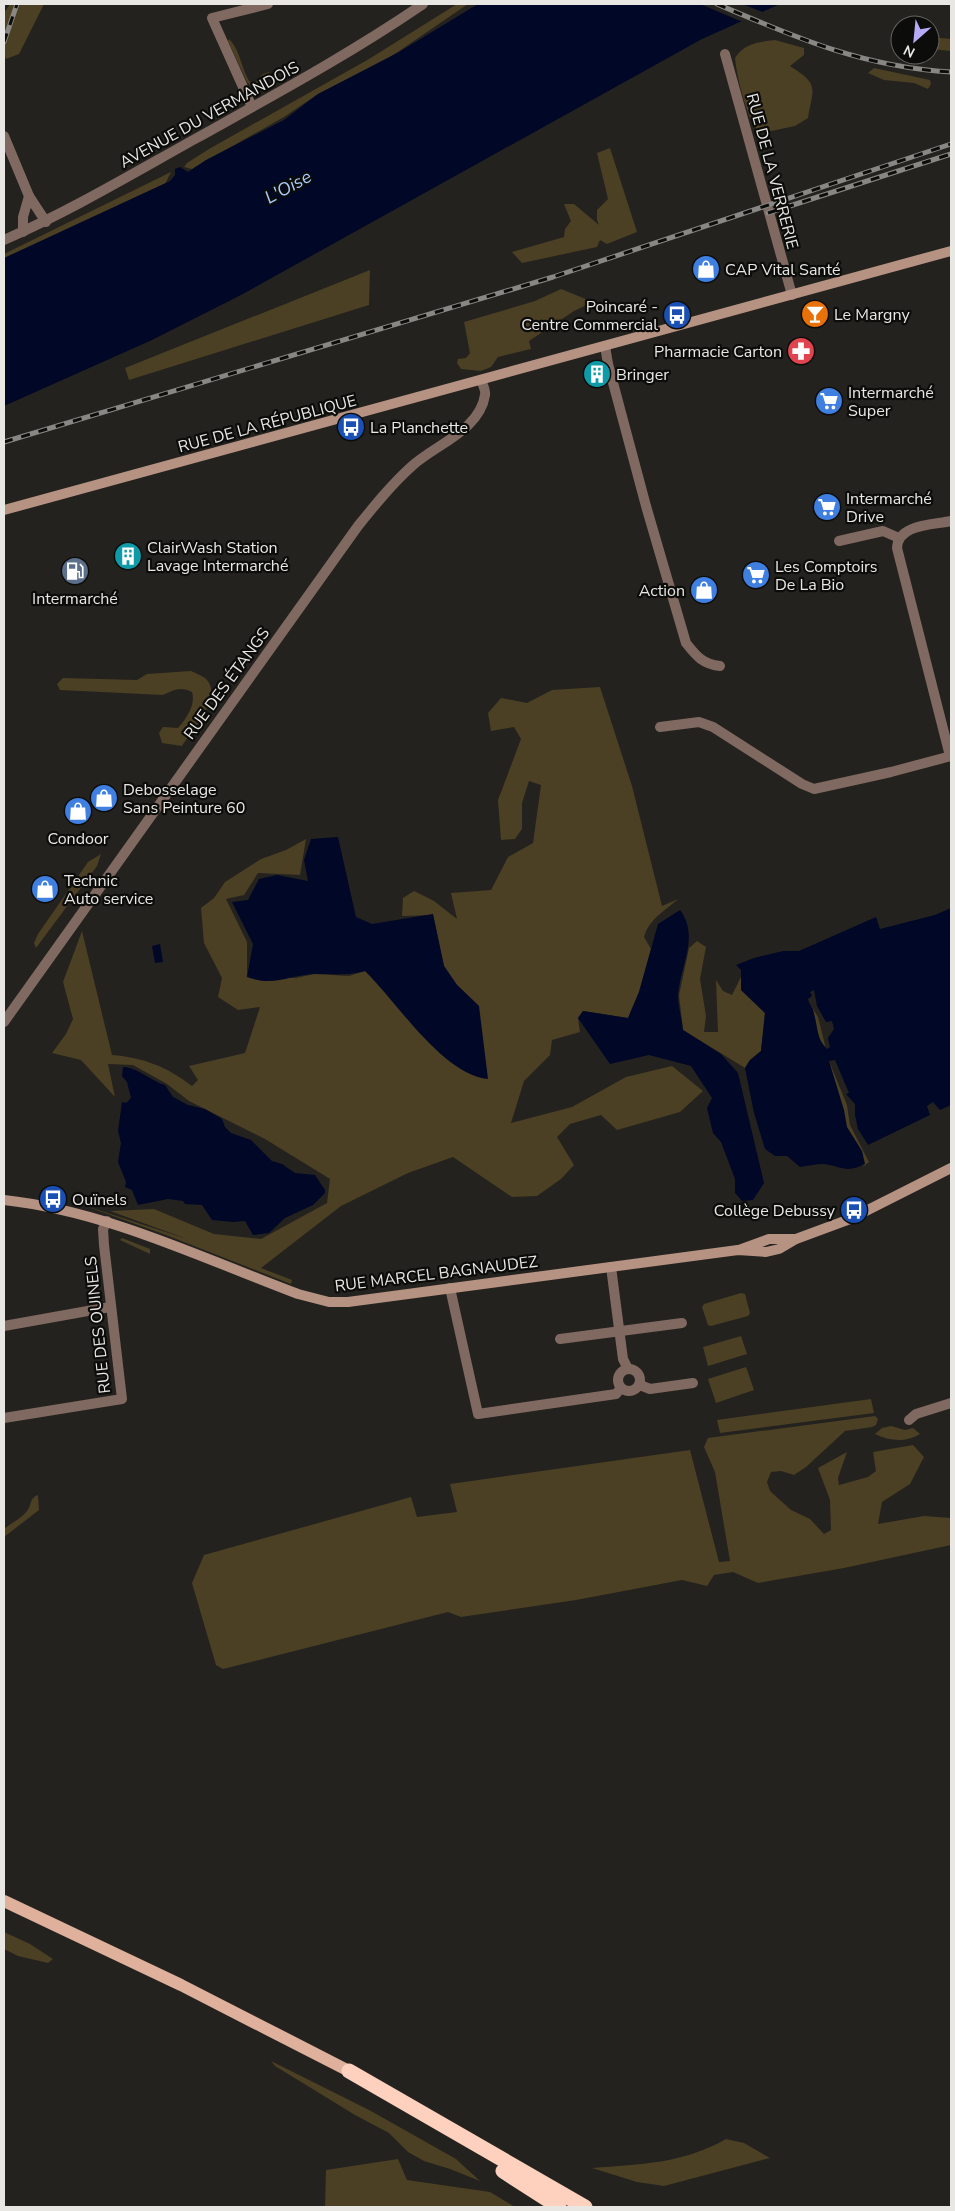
<svg xmlns="http://www.w3.org/2000/svg" width="955" height="2211" font-family="'Nunito Sans',sans-serif">
	<style>
		.green { fill: #4b3f24 }
		.water { fill: #000727; fill-rule: evenodd }
		.pier { fill: #24221e }
		.lines { fill: none; stroke-linecap: round; stroke-linejoin: round }
		.street { stroke: #806960; stroke-width: 10 }
		.secondary { stroke: #b59282; stroke-width: 10 }
		.primary { stroke: #dfb19d; stroke-width: 12 }
		.highway { stroke: #fdd1bd; stroke-width: 15 }
		.rail-casing { stroke: #888783; stroke-width: 5 }
		.rail { stroke: #0c0c0a; stroke-width: 3; stroke-dasharray: 9; stroke-linecap: butt }
		.labels { text-anchor: middle; stroke-width: 4.5; stroke-linejoin: round; paint-order: stroke }
		.street-label { font-size: 16px; fill: #e8e7e4; stroke: #0c0c0a }
		.poi-label { font-size: 16px; fill: #e8e7e4; stroke: #0c0c0a; text-anchor: start }
		.water-label { font-size: 18px; font-style: italic; fill: #a7cbfe; stroke: #0c0c0a }
	</style>
	<rect width="100%" height="100%" fill="#24221e"/>
	<g class="green">
		<polygon points="10,4 44,4 19,54 6,59 4,54 4,13"/>
		<polygon points="457,4 468,4 386,60 318,94 284,117 192,169 184,167 187,163 209,149 369,59"/>
		<polygon points="930,37 951,39 951,51 930,49"/>
		<path d="M229,39C241,51 241,69 250,82L255,83L263,74L269,72L270,76L255,87L251,86L247,82L228,41Z"/>
		<path d="M775,40L804,48V55L790,66C820,85 813,87 808,118L795,126L762,133C748,128 736,73 735,58C744,43 759,42 775,40Z"/>
		<polygon points="874,68 930,80 931,84 928,89 914,83 884,80 868,73"/>
		<polygon points="610,148 637,232 607,244 600,240 597,247 522,263 512,252 564,237 565,229 571,221 564,204 574,204 599,225 597,220 597,210 608,199 597,153"/>
		<polygon points="171,172 163,188 4,264 4,254"/>
		<polygon points="370,270 369,305 129,380 125,368"/>
		<polygon points="561,289 593,302 574,311 529,341 531,349 498,357 491,367 481,371 461,369 457,363 458,359 466,358 470,353 464,322 535,301"/>
		<path d="M191,671C195,673 201,675 205,678C225,695 192,731 182,746L162,743L159,733L163,727L178,728C186,719 196,705 192,692C180,686 174,690 163,695L60,690L57,684L63,678L137,680L147,674Z"/>
		<path d="M600,687L632,786L662,906L678,899C665,911 649,919 644,937L651,949L639,992L628,1018L583,1011L578,1018L580,1032L552,1040L550,1055L524,1081L511,1123L572,1107L626,1077L672,1066L703,1091L680,1112L617,1130L601,1115L570,1124L557,1137L574,1165L561,1179L537,1196L512,1197L453,1157L408,1173L341,1206L261,1268L292,1280L291,1284L166,1235L77,1203L187,1239L110,1211L154,1209L214,1234L261,1239L327,1203L330,1179L265,1139L189,1101L167,1084L133,1065L108,1064L115,1097L81,1060L52,1053L66,1034L73,1019L63,982L82,931L112,1055C144,1058 166,1066 192,1086L198,1080L189,1066L245,1053L260,1007L238,1010L218,997L222,978L204,943L201,908L214,898L225,882L261,859L286,850L306,839L300,875L258,873L244,895L226,899L247,942V977L296,978L314,974L349,976L365,971L374,979L479,1006L457,985L444,966L433,915L402,916L403,898L414,891L434,901L457,919L451,893L491,890L508,857L533,843L541,785L529,781L522,803V829L515,839L501,840L498,800L521,739L514,727L491,731L488,713L501,698L527,703L552,690Z"/>
		<polygon points="101,854 97,866 36,948 34,943 38,934 88,862"/>
		<polygon points="697,941 706,947 700,979 706,1016 704,1032 718,1032 716,980 723,991 732,995 741,977 741,990 765,1013 761,1051 750,1060 745,1068 683,1030 679,995 689,948"/>
		<polygon points="813,1009 818,1017 826,1049 820,1042"/>
		<polygon points="829,1061 847,1105 850,1125 869,1162 864,1166 860,1162 844,1126"/>
		<polygon points="122,1238 150,1249 150,1254 120,1240"/>
		<polygon points="741,1293 745,1294 750,1313 748,1316 711,1326 708,1325 702,1307 704,1304"/>
		<polygon points="741,1336 747,1354 708,1366 703,1347"/>
		<polygon points="746,1367 754,1390 716,1403 708,1379"/>
		<polygon points="871,1399 874,1413 720,1433 717,1420"/>
		<polygon points="875,1416 878,1419 876,1425 872,1427 845,1431 806,1467 794,1475 781,1471 771,1472 767,1482 770,1491 791,1510 810,1519 824,1534 831,1530 830,1500 818,1468 847,1452 838,1478 839,1485 868,1477 876,1471 873,1452 913,1445 924,1457 910,1484 882,1502 878,1524 924,1516 951,1518 951,1545 844,1568 758,1583 733,1572 714,1575 707,1586 682,1580 576,1600 461,1617 448,1612 223,1669 216,1665 192,1583 204,1555 411,1497 417,1517 457,1512 450,1484 690,1450 719,1562 730,1561 715,1472 704,1447 708,1438"/>
		<path d="M891,1426L905,1430L913,1428L920,1434C906,1443 889,1441 875,1434L882,1428Z"/>
		<path d="M38,1495L39,1510L4,1537V1529C11,1523 22,1518 27,1511C32,1505 29,1498 38,1495Z"/>
		<polygon points="4,1932 30,1944 53,1959 48,1963 18,1956 4,1949"/>
		<polygon points="271,2061 371,2111 456,2159 480,2181 450,2169 424,2161 408,2152 389,2133 355,2115 275,2066"/>
		<path d="M726,2139L744,2143L770,2158L664,2186L637,2182L592,2168C641,2164 682,2164 726,2139Z"/>
		<polygon points="398,2159 407,2180 490,2192 515,2207 325,2207 326,2170"/>
	</g>
	<g class="water">
		<polygon points="478,4 780,4 702,39 241,295 152,340 4,406 4,258 170,181 175,175 175,169 180,167 188,172 206,160 284,120 318,94 399,52"/>
		<path d="M338,837L356,917L372,924L433,914L444,966L457,985L479,1006L488,1079C443,1075 396,1001 365,971C346,976 334,974 315,974C288,975 275,987 247,977L253,944L232,902L248,900L259,879L277,875L308,881L304,860L311,839Z"/>
		<path d="M951,908V1105L940,1110L933,1102L927,1106L930,1115L868,1145L858,1129L855,1115V1104L846,1094L849,1093L835,1060L829,1061L844,1110L847,1127L862,1151L865,1164C845,1174 842,1166 823,1164C816,1164 807,1166 800,1167L787,1156H775L765,1149L754,1113L745,1068L750,1060L761,1051L765,1013L741,990V970L736,965L754,958L783,951H799L876,917L880,929L935,915ZM814,990L817,1006L826,1022L832,1021L834,1029L828,1038L830,1047L827,1049C816,1038 818,1028 814,1014C813,1008 809,1004 808,999L812,996L810,992Z"/>
		<path d="M680,910C701,938 678,969 678,999C679,1009 682,1020 683,1030L721,1054L738,1073L764,1183L753,1200L742,1201L735,1193V1179L721,1142L713,1133L707,1108L712,1098L691,1066L649,1055L610,1064L578,1018L583,1011L628,1018L639,992L658,924Z"/>
		<polygon points="160,944 163,962 155,963 152,946"/>
		<path d="M123,1067C135,1066 153,1082 165,1085L173,1097L188,1105L205,1109L222,1119L225,1127L231,1133L251,1140L272,1161L282,1164L295,1173L315,1175L325,1190V1193L313,1205L285,1218L269,1233L253,1235L245,1221L233,1222L212,1220L202,1205L185,1204L183,1201L168,1199L138,1205L132,1190L125,1187L126,1182L118,1162L121,1143L118,1131L122,1102L126,1103L131,1098L127,1082L122,1076Z"/>
	</g>
	<polygon class="pier" points="700,4 742,4 765,13 745,23"/>
	<g class="lines">
		<g class="street">
			<polyline points="725,54 792,295"/>
			<polyline points="252,107 212,18 268,4"/>
			<polyline points="4,136 29,196 46,222"/>
			<polyline points="23,232 23,217 29,196"/>
			<path d="M4,240C70,211 132,174 195,139C272,96 350,54 423,4"/>
			<path d="M605,346L608,364L646,506L686,643C697,657 703,664 720,666"/>
			<polyline points="839,541 883,531 899,538"/>
			<polyline points="660,727 699,722 713,727 802,784 814,789 891,772 951,756"/>
			<path d="M950,756L897,548C898,524 933,525 951,521"/>
			<path d="M4,1022L358,526C375,505 392,484 412,466C435,445 480,430 485,395C486,391 483,385 481,380"/>
			<polyline points="611,1267 623,1359 628,1369"/>
			<polyline points="450,1288 478,1414 616,1394 621,1388"/>
			<polyline points="4,1326 110,1307"/>
			<polyline points="560,1339 682,1323"/>
			<circle cx="629" cy="1380" r="11"/>
			<polyline points="640,1385 650,1389 693,1383"/>
			<polyline points="4,1418 122,1399 104,1245 103,1229 107,1221"/>
			<polyline points="909,1420 916,1414 951,1403"/>
		</g>
		<g class="secondary">
			<polyline points="4,510 951,251"/>
			<path d="M4,1200C106,1211 202,1258 298,1294L329,1302H348L738,1250L766,1252L779,1249L796,1239L850,1219L951,1168"/>
			<polyline points="739,1250 769,1239 796,1239"/>
		</g>
		<polyline class="primary" points="4,1901 181,1985 349,2071"/>
		<g class="highway">
			<polyline points="349,2071 585,2207"/>
			<polyline points="503,2171 559,2207"/>
		</g>
		<g class="rail-casing">
			<g id="rail">
				<path d="M717,4C797,38 863,67 951,72"/>
				<polyline points="4,42 17,4"/>
				<polyline points="768,213 951,154"/>
				<polyline points="4,442 553,277 951,144"/>
			</g>
		</g>
		<use href="#rail" class="rail"/>
	</g>
	<defs>
		<g id="shop-disc" transform="scale(1.4375)"><circle r="9.5" fill="#3f7fe0" stroke="#0c0c0a"/><path d="M-5-2.5h2.3a2.7 3.5 0 0 1 5.4 0H5L5.5 6h-11ZM-1.5-2.5h3a1.5 2.3 0 0 0-3 0Z" fill="#fff"/></g>
		<g id="bar-disc" transform="scale(1.4375)"><circle r="9.5" fill="#e8710a" stroke="#0c0c0a"/><path d="M-6-5H6L.8 .8V4.5H3.5V6h-7V4.5H-.8V.8Z" fill="#fff"/></g>
		<g id="bus-disc" transform="scale(1.4375)"><circle r="9.5" fill="#1a4fb4" stroke="#0c0c0a"/><path d="M-5-6H5V4H4V6H2V4H-2V6H-4V4H-5ZM-3.5-4V0h7V-4ZM-3.5 1.2v1.5H-2V1.2ZM2 1.2v1.5H3.5V1.2Z" fill="#fff"/></g>
		<g id="pharmacy-disc" transform="scale(1.4375)"><circle r="9.5" fill="#e0444e" stroke="#0c0c0a"/><path d="M-2-6h4v4h4v4h-4v4h-4v-4h-4v-4h4Z" fill="#fff"/></g>
		<g id="building-disc" transform="scale(1.4375)"><circle r="9.5" fill="#0f9aa8" stroke="#0c0c0a"/><path d="M-4-6H4V6H1V3H-1V6H-4ZM-2.5-4.3h1.7v1.8h-1.7ZM.8-4.3h1.7v1.8H.8ZM-2.5-1h1.7V.8h-1.7ZM.8-1h1.7V.8H.8Z" fill="#fff"/></g>
		<g id="supermarket-disc" transform="scale(1.4375)"><circle r="9.5" fill="#3f7fe0" stroke="#0c0c0a"/><path d="M-6-5.5h2.5l.6 2H6L4.5 2H-2.5L-4.4-4H-6ZM-1.5 3.2a1.3 1.3 0 1 0 .1 0ZM3 3.2a1.3 1.3 0 1 0 .1 0Z" fill="#fff"/></g>
		<g id="fuel-disc" transform="scale(1.4375)"><circle r="9.5" fill="#5c6f8a" stroke="#0c0c0a"/><path d="M-5.5-6h7V0h2V4h1.3V-2.5L3-4.5l.8-.8L6-3V5H2.5V1h-1V6h-7ZM-4.2-4.7v3.2H.2V-4.7Z" fill="#fff"/></g>
	</defs>
	<g fill-rule="evenodd">
		<use href="#shop-disc" x="706" y="269"/>
		<use href="#bar-disc" x="815" y="314"/>
		<use href="#bus-disc" x="677" y="315"/>
		<use href="#pharmacy-disc" x="801" y="351"/>
		<use href="#building-disc" x="597" y="374"/>
		<use href="#supermarket-disc" x="829" y="401"/>
		<use href="#bus-disc" x="351" y="427"/>
		<use href="#supermarket-disc" x="827" y="507"/>
		<use href="#building-disc" x="128" y="556"/>
		<use href="#fuel-disc" x="75" y="571"/>
		<use href="#supermarket-disc" x="756" y="575"/>
		<use href="#shop-disc" x="704" y="590"/>
		<use href="#shop-disc" x="104" y="798"/>
		<use href="#shop-disc" x="78" y="811"/>
		<use href="#shop-disc" x="45" y="889"/>
		<use href="#bus-disc" x="53" y="1199"/>
		<use href="#bus-disc" x="854" y="1210"/>
	</g>
	<g class="labels">
		<g class="street-label">
			<text transform="translate(209 114) rotate(-29)" y="6">AVENUE DU VERMANDOIS</text>
			<text transform="translate(773 171) rotate(75)" y="6">RUE DE LA VERRERIE</text>
			<text transform="translate(267 423) rotate(-15)" y="6">RUE DE LA RÉPUBLIQUE</text>
			<text transform="translate(226 683) rotate(-54)" y="6">RUE DES ÉTANGS</text>
			<text transform="translate(436 1273) rotate(-7)" y="6">RUE MARCEL BAGNAUDEZ</text>
			<text transform="translate(97 1325) rotate(-96)" y="6">RUE DES OUINELS</text>
		</g>
		<g class="poi-label">
			<text x="725" y="275">CAP Vital Santé</text>
			<text x="658" y="312" text-anchor="end">Poincaré -<tspan x="658" dy="18">Centre Commercial</tspan></text>
			<text x="834" y="320">Le Margny</text>
			<text x="782" y="357" text-anchor="end">Pharmacie Carton</text>
			<text x="616" y="380">Bringer</text>
			<text x="848" y="398">Intermarché<tspan x="848" dy="18">Super</tspan></text>
			<text x="370" y="433">La Planchette</text>
			<text x="846" y="504">Intermarché<tspan x="846" dy="18">Drive</tspan></text>
			<text x="147" y="553">ClairWash Station<tspan x="147" dy="18">Lavage Intermarché</tspan></text>
			<text x="775" y="572">Les Comptoirs<tspan x="775" dy="18">De La Bio</tspan></text>
			<text x="685" y="596" text-anchor="end">Action</text>
			<text x="75" y="604" text-anchor="middle">Intermarché</text>
			<text x="123" y="795">Debosselage<tspan x="123" dy="18">Sans Peinture 60</tspan></text>
			<text x="78" y="844" text-anchor="middle">Condoor</text>
			<text x="64" y="886">Technic<tspan x="64" dy="18">Auto service</tspan></text>
			<text x="72" y="1205">Ouïnels</text>
			<text x="835" y="1216" text-anchor="end">Collège Debussy</text>
		</g>
		<g class="water-label">
			<text transform="translate(288 187) rotate(-29)" y="6">L'Oise</text>
		</g>
	</g>
	<rect width="955" height="2211" fill="none" stroke="#e8e7e4" stroke-width="10"/>
	<g transform="translate(915 40) rotate(207)"><circle r="24" fill="#0c0c0a" stroke="#646461"/>
	<path d="M0-4L9 19L0 12L-9 19Z" fill="#b7abf8"/>
	<text y="-8" font-size="14" font-weight="bold" text-anchor="middle" fill="#e8e7e4">N</text>
	</g>
</svg>
